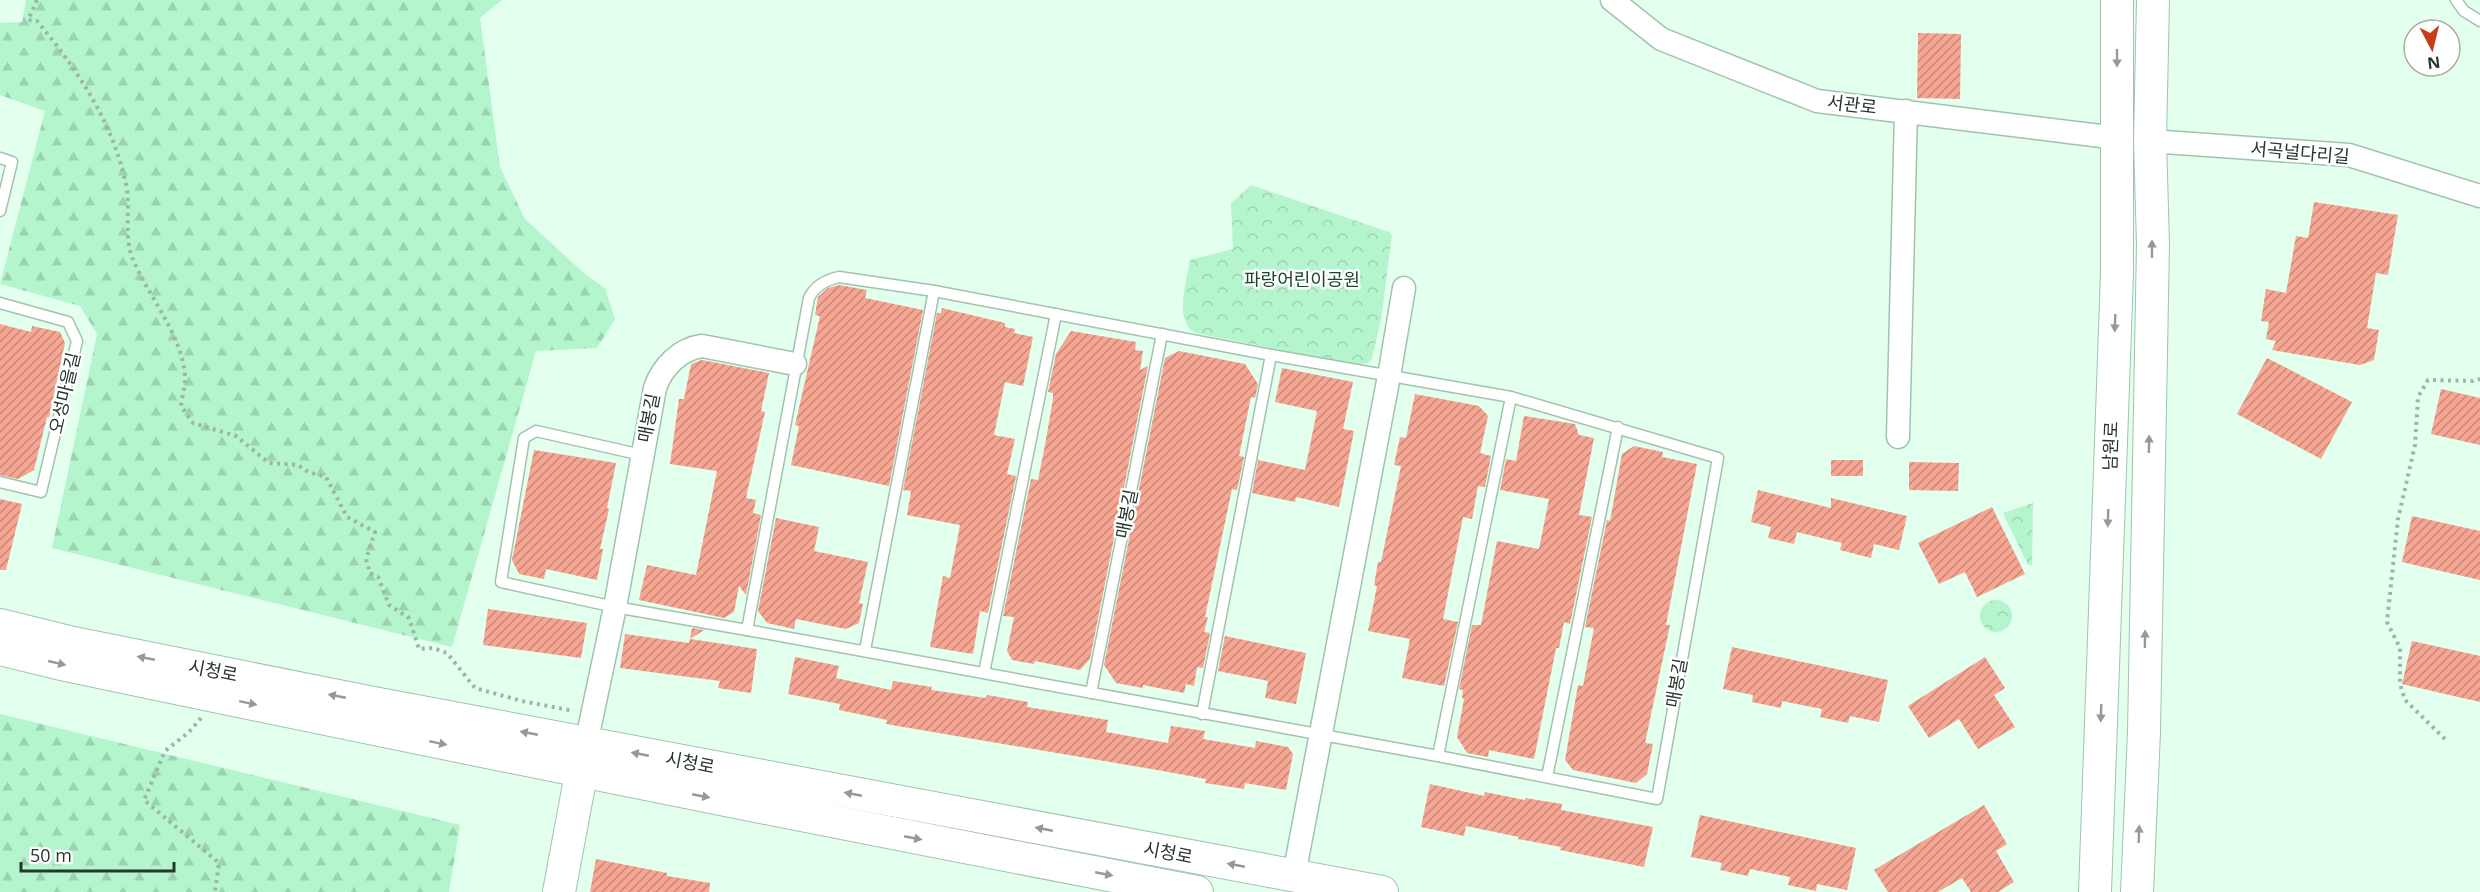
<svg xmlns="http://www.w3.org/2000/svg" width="2480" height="892" font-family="'Open Sans','Noto Sans KR',sans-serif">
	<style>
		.forest { fill: url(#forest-firs) }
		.park { fill: url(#park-crowns) }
		.building { fill: url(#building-hatch) }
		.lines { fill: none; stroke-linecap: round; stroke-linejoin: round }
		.lane-casing { stroke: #a1c3ae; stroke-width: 13 }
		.street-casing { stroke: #a1c3ae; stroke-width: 25 }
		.secondary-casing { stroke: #a1c3ae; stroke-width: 34 }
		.path { stroke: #9db4a6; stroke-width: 4; stroke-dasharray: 3 4.5; stroke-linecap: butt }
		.lane { stroke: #fff; stroke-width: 10 }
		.street { stroke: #fff; stroke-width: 22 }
		.secondary { stroke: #fff; stroke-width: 32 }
		.oneway { fill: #949a96 }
		.labels { text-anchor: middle; stroke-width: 5; stroke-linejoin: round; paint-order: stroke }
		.street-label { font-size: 18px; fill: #28362e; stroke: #fff }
		.park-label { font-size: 18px; fill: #1b452f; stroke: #fff }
	</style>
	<defs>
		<pattern id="forest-firs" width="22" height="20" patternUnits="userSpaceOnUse" patternTransform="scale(1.5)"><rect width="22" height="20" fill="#b4f5cd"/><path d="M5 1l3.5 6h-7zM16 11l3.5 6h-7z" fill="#9bd3b0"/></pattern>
		<pattern id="park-crowns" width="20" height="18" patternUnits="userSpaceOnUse" patternTransform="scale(1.5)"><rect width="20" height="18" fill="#b4f5cd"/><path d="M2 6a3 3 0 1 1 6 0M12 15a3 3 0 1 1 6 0" fill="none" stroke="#9bd3b0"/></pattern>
		<pattern id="building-hatch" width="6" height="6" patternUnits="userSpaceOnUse" patternTransform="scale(1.5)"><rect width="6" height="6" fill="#f6a692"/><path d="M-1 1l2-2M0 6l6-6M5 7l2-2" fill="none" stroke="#c78878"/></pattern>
	</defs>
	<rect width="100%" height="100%" fill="#e3ffed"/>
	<g class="forest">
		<polygon points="26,0 502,0 480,18 500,167 525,219 585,274 605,288 615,319 597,348 536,351 452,647 52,548 97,334 80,306 0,284 45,111 0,95 0,23 22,22"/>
		<polygon points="0,714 460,825 449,892 0,892"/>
	</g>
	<g class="park">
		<path d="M1251,185L1389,232L1392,235L1381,319L1372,359L1368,363L1356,365L1195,333C1173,319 1187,282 1190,260L1233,249L1231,203Z"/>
		<polygon points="2033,503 2032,565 2028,565 2003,513"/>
		<circle cx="1996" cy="616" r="16"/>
	</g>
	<g class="building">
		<polygon points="1918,33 1961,34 1960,99 1917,98"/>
		<polygon points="2314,202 2398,215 2388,275 2376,273 2367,328 2379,330 2374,360 2360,365 2272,350 2276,341 2266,339 2269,322 2261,321 2266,289 2286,293 2296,236 2308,238"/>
		<polygon points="839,285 867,290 865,298 923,310 889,486 791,465 799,426 795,425 820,316 815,315 818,297 828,288"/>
		<polygon points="942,308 1005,323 1005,327 1015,329 1014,333 1033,337 1023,386 1005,382 994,435 1015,439 1007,474 1016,476 988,613 980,611 973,654 930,647 943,576 950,578 960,525 907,515 911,491 903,490 937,313 941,313"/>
		<polygon points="0,324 31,332 32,326 60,332 65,343 49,417 47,417 34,470 18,479 0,475"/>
		<polygon points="1071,331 1136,342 1135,350 1143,351 1140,370 1148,366 1090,659 1080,670 1035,661 1034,664 1012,660 1007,651 1014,617 1003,616 1031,479 1038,480 1045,445 1053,399 1053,393 1048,392 1056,354"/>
		<polygon points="1179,351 1245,364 1258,384 1255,398 1251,397 1239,456 1244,457 1237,490 1232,489 1205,617 1208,617 1204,632 1210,633 1203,668 1197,667 1194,686 1186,684 1184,693 1143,685 1143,688 1116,683 1104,665 1165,358"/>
		<polygon points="2267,358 2352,402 2321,459 2237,414"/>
		<polygon points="702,360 769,373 761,411 765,412 746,498 756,500 753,513 761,515 746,595 739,586 734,612 724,618 639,600 647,565 696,575 717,471 670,464 679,399 684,399 691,364"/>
		<polygon points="1282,368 1353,382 1343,429 1354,431 1339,507 1296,497 1295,502 1252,493 1258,460 1305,470 1317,411 1275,402"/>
		<polygon points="2441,389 2480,398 2480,445 2431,434"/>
		<polygon points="1415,394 1479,406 1488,416 1480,453 1491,456 1485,487 1478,486 1472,519 1463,517 1443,619 1458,622 1444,686 1402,678 1410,639 1368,631 1377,586 1374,585 1378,562 1381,562 1401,466 1394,465 1400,437 1406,438"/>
		<polygon points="1524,416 1575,424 1579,435 1594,438 1579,515 1592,517 1570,624 1564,622 1559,648 1556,648 1534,759 1489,750 1488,757 1467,753 1457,737 1464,699 1462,698 1463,690 1459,689 1472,625 1481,625 1497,541 1539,549 1549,499 1500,490 1506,459 1516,461"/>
		<polygon points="1634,446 1663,452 1662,457 1697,464 1666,625 1670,625 1645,743 1653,744 1647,774 1636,783 1573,770 1565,760 1578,685 1583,686 1594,628 1585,627 1607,520 1610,521 1622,454"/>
		<polygon points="534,450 616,463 607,508 609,509 600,549 603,549 597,580 546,569 544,579 519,574 512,560"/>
		<rect x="1831" y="460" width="32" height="16"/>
		<polygon points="1909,462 1959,463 1958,491 1909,490"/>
		<polygon points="1758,490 1831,508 1831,498 1907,516 1899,550 1874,544 1871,558 1840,550 1842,543 1797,532 1794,544 1768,538 1771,527 1751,522"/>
		<polygon points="0,499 22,504 6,570 0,570"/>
		<polygon points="1992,507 2025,574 1977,597 1965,572 1939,584 1918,543"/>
		<polygon points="2412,516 2480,531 2480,580 2402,562"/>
		<polygon points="776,518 819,527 814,551 868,562 859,603 863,604 859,623 846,629 796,619 794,629 767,623 758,611"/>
		<polygon points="488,609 587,623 581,658 483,645"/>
		<polygon points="692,628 704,630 690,639"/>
		<polygon points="625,634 689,643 690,639 757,649 751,693 718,688 720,681 620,668"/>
		<polygon points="1225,636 1306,653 1296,704 1265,698 1268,681 1218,671"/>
		<polygon points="2412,641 2480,656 2480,702 2402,684"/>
		<polygon points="1732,647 1888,680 1879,722 1850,716 1848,723 1820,717 1822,709 1782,701 1781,708 1752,702 1753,695 1723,689"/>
		<polygon points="795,657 839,666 836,678 891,690 893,681 932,687 931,690 986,698 987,695 1028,702 1027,707 1108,720 1106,732 1168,743 1171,726 1205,731 1203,739 1255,748 1256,741 1288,747 1293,754 1286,790 1245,783 1244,789 1205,783 1206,779 1163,771 886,724 887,720 839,710 840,704 788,694"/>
		<polygon points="1985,657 2005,688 1994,695 2015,727 1978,749 1959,719 1929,738 1908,706"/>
		<polygon points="1430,784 1484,796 1485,792 1525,800 1525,798 1562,804 1561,810 1653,827 1644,867 1560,850 1561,847 1518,839 1519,837 1466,826 1464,836 1421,827"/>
		<polygon points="1984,805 2007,844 1996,851 2014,882 1998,892 1971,892 1962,878 1938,892 1888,892 1874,870"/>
		<polygon points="1700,815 1856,848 1847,890 1817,884 1816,891 1788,885 1790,877 1750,869 1748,876 1720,870 1722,863 1691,857"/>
		<polygon points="596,859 667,873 667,876 710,883 709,892 590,892"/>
	</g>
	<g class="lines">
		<g class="lane-casing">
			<g id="lane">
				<polyline points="2456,0 2464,11 2480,21"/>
				<polyline points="0,158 12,162 0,211"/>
				<path d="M839,277L934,291L1271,355L1511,397L1718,458L1657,799L1438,756L747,630L809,298C815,286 825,280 839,277Z"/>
				<polyline points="0,303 68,322 77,341 41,492 0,482"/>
				<polyline points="642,455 536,431 524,438 501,582 615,607 747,630"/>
				<polyline points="865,650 934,291"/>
				<polyline points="984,673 1056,314"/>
				<polyline points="1091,693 1162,334"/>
				<polyline points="1202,714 1271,355"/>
				<polyline points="1438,756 1511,397"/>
				<polyline points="1547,777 1618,427"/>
			</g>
		</g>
		<g class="street-casing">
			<g id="street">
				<polyline points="1612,0 1661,39 1817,101 2117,138"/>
				<polyline points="2150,141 2349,155 2480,196"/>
				<polyline points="1898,437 1906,111"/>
				<path d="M586,744L615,607L655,388C662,367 680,349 702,346L795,364"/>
				<polyline points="1294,875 1389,376 1404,288"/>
			</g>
		</g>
		<g class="secondary-casing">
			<g id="secondary">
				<polyline points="0,625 73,643 368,702 1382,892"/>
				<path d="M0,649L57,663C436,743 816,819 1197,892"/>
				<polyline points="559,892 585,753"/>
				<polyline points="2095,892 2117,273 2117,0"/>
				<polyline points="2137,892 2144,732 2153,244 2150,141 2153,0"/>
			</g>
		</g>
		<g class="path">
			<path d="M37,0L28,20L37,21C76,68 111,119 125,180C132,206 123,231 132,257C147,295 184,337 185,378C185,387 182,397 181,406L193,423L236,436L269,463L298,465L308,472L326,477L347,517L375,532L366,559L370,573L378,577L389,605L409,618L419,649L433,648L447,653L475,688L522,701L574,711"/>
			<polyline points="201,718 189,732 165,751 144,800 219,863 215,892"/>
			<polyline points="2445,739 2405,700 2400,684 2400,648 2387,622 2398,519 2415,445 2418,397 2428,380 2473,381 2480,379"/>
		</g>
		<use href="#lane" class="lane"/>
		<use href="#street" class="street"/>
		<use href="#secondary" class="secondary"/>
	</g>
	<defs><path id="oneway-solid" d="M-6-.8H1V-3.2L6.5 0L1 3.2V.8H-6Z" transform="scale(1.5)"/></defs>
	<g class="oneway">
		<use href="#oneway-solid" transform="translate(2117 58) rotate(90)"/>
		<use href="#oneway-solid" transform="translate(2152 249) rotate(-90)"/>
		<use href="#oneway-solid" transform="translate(2115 323) rotate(92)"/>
		<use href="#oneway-solid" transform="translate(2149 444) rotate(-89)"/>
		<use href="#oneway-solid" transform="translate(2108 518) rotate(92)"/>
		<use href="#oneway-solid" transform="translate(2145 639) rotate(-89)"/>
		<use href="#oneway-solid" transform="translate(146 658) rotate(-169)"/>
		<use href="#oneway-solid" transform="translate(57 663) rotate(13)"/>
		<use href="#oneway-solid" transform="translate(337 696) rotate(-169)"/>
		<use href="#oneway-solid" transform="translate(248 703) rotate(12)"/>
		<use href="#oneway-solid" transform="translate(2101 713) rotate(92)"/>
		<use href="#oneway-solid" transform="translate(529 733) rotate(-169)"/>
		<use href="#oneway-solid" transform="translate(438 743) rotate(12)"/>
		<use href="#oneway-solid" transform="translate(640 754) rotate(-169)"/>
		<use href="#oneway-solid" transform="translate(853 794) rotate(-169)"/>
		<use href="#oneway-solid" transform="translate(701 796) rotate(11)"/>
		<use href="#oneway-solid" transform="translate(1044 829) rotate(-169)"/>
		<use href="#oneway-solid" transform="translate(2139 834) rotate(-88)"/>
		<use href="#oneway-solid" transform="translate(913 838) rotate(11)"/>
		<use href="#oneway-solid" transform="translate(1236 865) rotate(-169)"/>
		<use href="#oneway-solid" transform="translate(1104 874) rotate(11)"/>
	</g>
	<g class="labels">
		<g class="street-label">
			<text transform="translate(1852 105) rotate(7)" y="6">서관로</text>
			<text transform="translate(2300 153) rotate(5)" y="6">서곡널다리길</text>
			<text transform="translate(65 393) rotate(-77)" y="6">오성마을길</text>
			<text transform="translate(649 418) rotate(-79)" y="6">매봉길</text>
			<text transform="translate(2111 446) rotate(-88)" y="6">남원로</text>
			<text transform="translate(1127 514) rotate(-79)" y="6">매봉길</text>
			<text transform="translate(213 671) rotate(11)" y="6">시청로</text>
			<text transform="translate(1677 683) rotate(-80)" y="6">매봉길</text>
			<text transform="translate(690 763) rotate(11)" y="6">시청로</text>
			<text transform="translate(1168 853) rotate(11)" y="6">시청로</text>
		</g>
		<g class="park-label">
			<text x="1302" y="286">파랑어린이공원</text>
		</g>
	</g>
	<g transform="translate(2432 48) rotate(173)"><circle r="28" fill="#ffffff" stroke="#a9afab" stroke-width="1.5"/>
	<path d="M0-4.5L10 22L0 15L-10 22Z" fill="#c63d17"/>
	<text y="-9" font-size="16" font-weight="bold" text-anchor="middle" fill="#28362e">N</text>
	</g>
	<path d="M21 862v9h153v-9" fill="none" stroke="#28362e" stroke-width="3"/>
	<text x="30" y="862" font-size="18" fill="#28362e" stroke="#ffffff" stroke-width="4.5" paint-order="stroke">50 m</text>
</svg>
